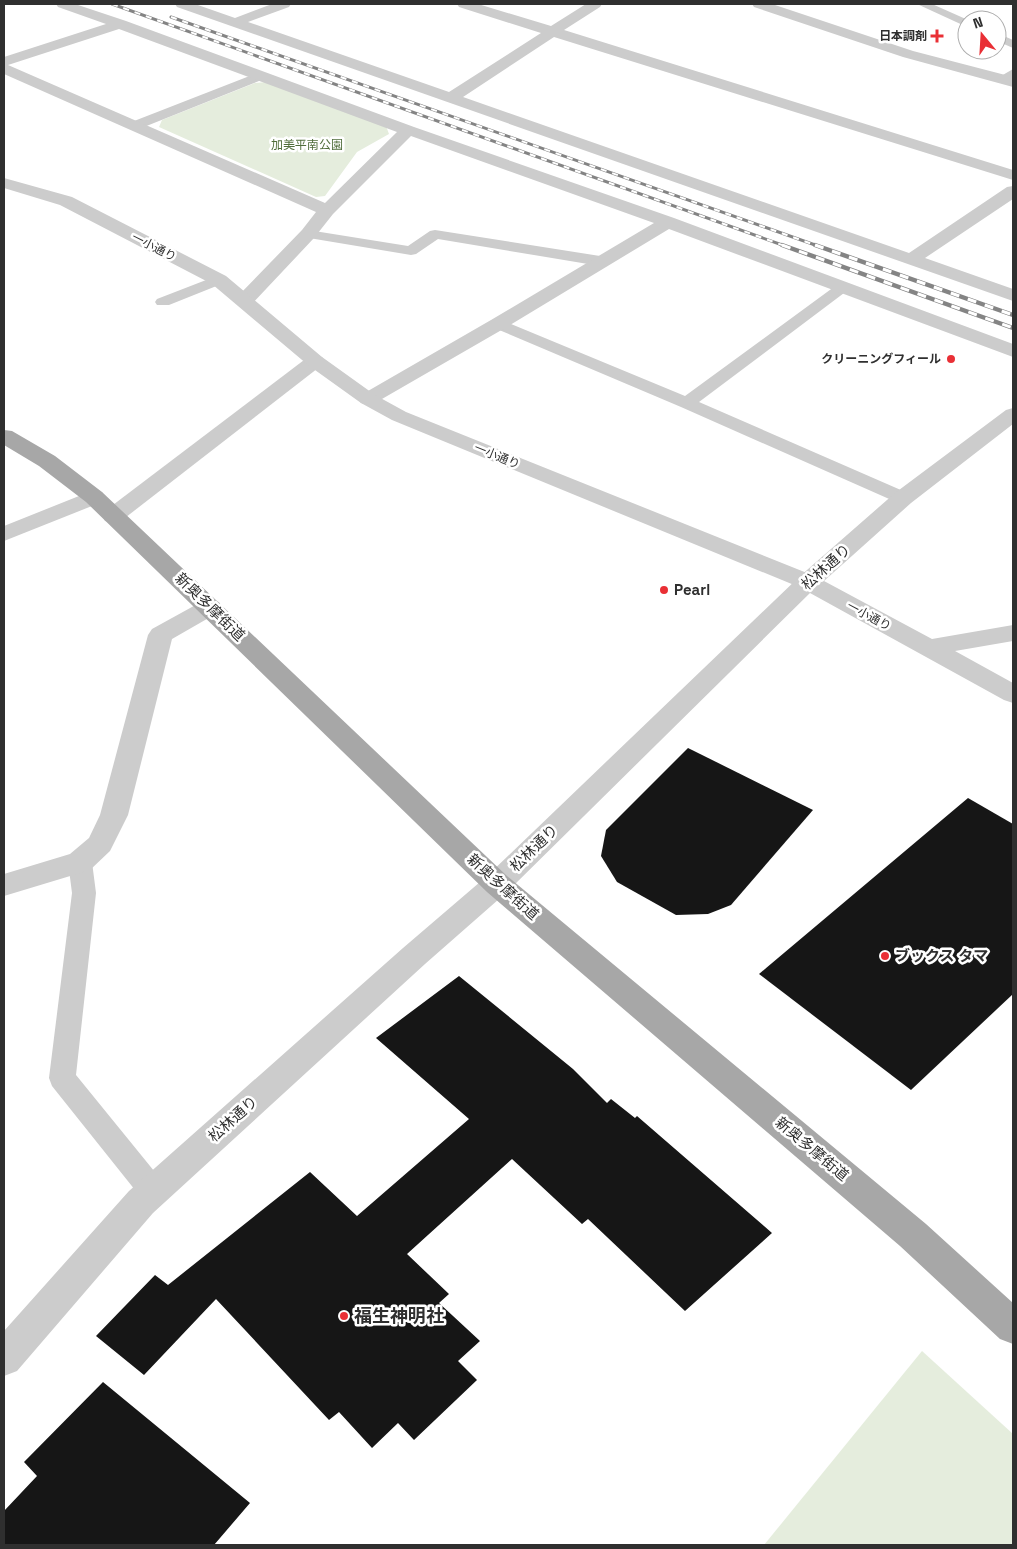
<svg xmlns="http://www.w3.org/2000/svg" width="1017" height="1549" font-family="'Space Grotesk','Noto Sans JP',sans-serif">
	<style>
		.green { fill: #e5eddd }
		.building { fill: #161616 }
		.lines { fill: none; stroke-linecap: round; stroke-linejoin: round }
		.service { fill: #ccc; fill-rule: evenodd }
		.minor { fill: #ccc; fill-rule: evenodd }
		.tertiary { fill: #ccc; fill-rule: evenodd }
		.primary { fill: #a7a7a7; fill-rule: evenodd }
		.rail-far1-casing { stroke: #848484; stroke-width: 3 }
		.rail-casing { stroke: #848484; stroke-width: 4.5 }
		.rail-far1 { stroke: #fff; stroke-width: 2; stroke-dasharray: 6; stroke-linecap: butt }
		.rail { stroke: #fff; stroke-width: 3; stroke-dasharray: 9; stroke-linecap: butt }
		.poi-dot { fill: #e92f35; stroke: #fff; stroke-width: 2 }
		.labels { text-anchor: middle; stroke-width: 5; stroke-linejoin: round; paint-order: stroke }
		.far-poi-label { font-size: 12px; font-weight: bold; fill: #2f2f2f; stroke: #fff; text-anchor: end }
		.far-park-label { font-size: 12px; fill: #506d3b; stroke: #fff }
		.far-street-label { font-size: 12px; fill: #2f2f2f; stroke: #fff }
		.street-label { font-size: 15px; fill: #2f2f2f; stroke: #fff }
		.poi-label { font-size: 15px; font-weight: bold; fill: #2f2f2f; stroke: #fff; text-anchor: start }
		.near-poi-label { font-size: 18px; font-weight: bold; fill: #2f2f2f; stroke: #fff; text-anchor: start }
	</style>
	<rect width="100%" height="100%" fill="#fff"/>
	<g class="green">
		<polygon points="267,82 386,126 389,134 357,152 325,196 316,197 159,127 162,120 255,83"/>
		<polygon points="922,1351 1013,1434 1013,1545 764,1545"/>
	</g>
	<g class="building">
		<polygon points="688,748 813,810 731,905 708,914 676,915 617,882 601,856 606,830"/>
		<polygon points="968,798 1013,824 1013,994 911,1090 759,974"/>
		<polygon points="459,976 573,1069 607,1103 611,1099 635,1118 637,1116 772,1233 685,1311 588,1219 582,1224 512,1159 407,1254 449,1294 439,1303 480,1341 458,1361 477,1380 414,1440 398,1423 372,1448 339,1412 329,1420 216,1299 144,1375 96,1336 155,1275 168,1285 310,1172 357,1216 469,1119 376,1038"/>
		<polygon points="103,1382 250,1503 214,1545 4,1545 4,1511 37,1476 24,1462"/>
	</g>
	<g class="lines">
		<g class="service">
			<polygon points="917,4 932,4 968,20 967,27"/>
			<polygon points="997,33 1013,40 1013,48 997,41"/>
			<polygon points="1013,69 1013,78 1002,83 996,79"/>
			<polygon points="260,72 264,73 266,76 264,79 139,129 129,129 127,126 129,123"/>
			<polygon points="308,230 408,246 430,231 435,230 600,256 605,258 608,261 605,264 600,266 438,239 416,254 411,255 303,237 301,234 303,231"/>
			<polygon points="219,275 224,277 227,280 224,283 169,305 157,305 155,302 157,299"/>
			<polygon points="843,282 848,284 851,287 848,290 699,402 910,494 912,498 910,502 903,504 896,502 681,407 492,327 490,324 492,321 504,321 685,396 838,284"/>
			<polygon points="80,853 88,856 92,862 96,893 76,1075 163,1182 167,1191 163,1200 153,1204 143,1200 52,1086 49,1078 72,893 68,862 72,856"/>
		</g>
		<g class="minor">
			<path d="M56,4H75L126,21L414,127L674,218L1013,344V357L669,229L505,328L375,403L368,405L361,403L358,399L361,395L491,320L654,223L411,136L333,214L314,238L252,304L245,306L238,304L235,300L238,296L302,230L316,212L4,74V57L106,24L58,7ZM119,29L397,132L325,203L8,65Z"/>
			<polygon points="175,4 195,4 235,18 272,4 291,4 289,7 248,22 449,92 541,33 459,7 457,4 478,4 551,26 586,4 602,4 600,7 564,30 1013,170 1013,180 554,37 463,97 909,253 1007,187 1013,186 1013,199 925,258 1013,289 1013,301 177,7"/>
			<polygon points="315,355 322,357 325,361 322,365 121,521 113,523 105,521 102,516 105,511 308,357"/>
			<polygon points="1013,408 1013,424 911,503 824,581 932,639 1013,625 1013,641 955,651 1013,683 1013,703 1004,700 810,593 507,892 497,895 487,892 482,884 487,876 799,577 895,493 1006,410"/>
			<polygon points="94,490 102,492 105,497 102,502 4,541 4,526"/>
			<polygon points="210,599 219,602 222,607 219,612 172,639 128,815 110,851 90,870 4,896 4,874 70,854 89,838 100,815 148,635 152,629 201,602"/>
		</g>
		<g class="tertiary">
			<polygon points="752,4 772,4 913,51 1013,77 1013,87 903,57 754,7"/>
			<polygon points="4,178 72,197 226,276 322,357 375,395 406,412 817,577 820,582 817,587 808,589 799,587 392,420 361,403 308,365 212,284 60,205 4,188"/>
			<polygon points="497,873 507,876 512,884 507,892 425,964 153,1213 17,1371 4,1376 4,1331 129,1191 403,948 487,876"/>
		</g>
		<polygon class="primary" points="4,430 12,431 55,456 102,492 507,876 926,1224 1013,1303 1013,1344 1000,1339 900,1246 487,892 86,502 39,466 4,445"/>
		<g class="rail-far1-casing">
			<g id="rail-far1">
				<polyline points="112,4 785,246"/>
				<polyline points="171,17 818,246"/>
			</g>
		</g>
		<g class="rail-casing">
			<g id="rail">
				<polyline points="782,245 1013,328"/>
				<polyline points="815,245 1013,315"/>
			</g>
		</g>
		<use href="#rail-far1" class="rail-far1"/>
		<use href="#rail" class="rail"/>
	</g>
	<g class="poi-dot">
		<path d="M934.5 28.5h5v5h5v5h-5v5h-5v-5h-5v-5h5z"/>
		<circle cx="951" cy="359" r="5"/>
		<circle cx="664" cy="590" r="5"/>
		<circle cx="885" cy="956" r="5"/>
		<circle cx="344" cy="1316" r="5"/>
	</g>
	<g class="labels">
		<g class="far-poi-label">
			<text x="927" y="40">日本調剤</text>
			<text x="941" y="363">クリーニングフィール</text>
		</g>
		<g class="far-park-label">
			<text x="307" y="149">加美平南公園</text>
		</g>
		<g class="far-street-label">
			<text transform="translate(154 247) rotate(27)" y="4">一小通り</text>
			<text transform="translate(497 456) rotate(22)" y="4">一小通り</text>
			<text transform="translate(869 616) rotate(28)" y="4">一小通り</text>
		</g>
		<g class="street-label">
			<text transform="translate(826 567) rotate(-42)" y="5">松林通り</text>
			<text transform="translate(210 607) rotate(44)" y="5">新奥多摩街道</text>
			<text transform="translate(534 848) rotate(-44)" y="5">松林通り</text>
			<text transform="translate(503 887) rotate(42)" y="5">新奥多摩街道</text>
			<text transform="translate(233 1119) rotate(-42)" y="5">松林通り</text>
			<text transform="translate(812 1149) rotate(40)" y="5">新奥多摩街道</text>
		</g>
		<g class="poi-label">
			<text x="674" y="595">Pearl</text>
			<text x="895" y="961">ブックス タマ</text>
		</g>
		<g class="near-poi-label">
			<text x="354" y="1322">福生神明社</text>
		</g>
	</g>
	<rect width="1017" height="1549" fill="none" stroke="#2f2f2f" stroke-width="10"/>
	<g transform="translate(982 35) rotate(342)"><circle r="24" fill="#ffffff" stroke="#acacac"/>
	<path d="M0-4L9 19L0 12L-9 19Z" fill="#e92f35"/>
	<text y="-8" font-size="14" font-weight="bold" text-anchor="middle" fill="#2f2f2f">N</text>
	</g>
</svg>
